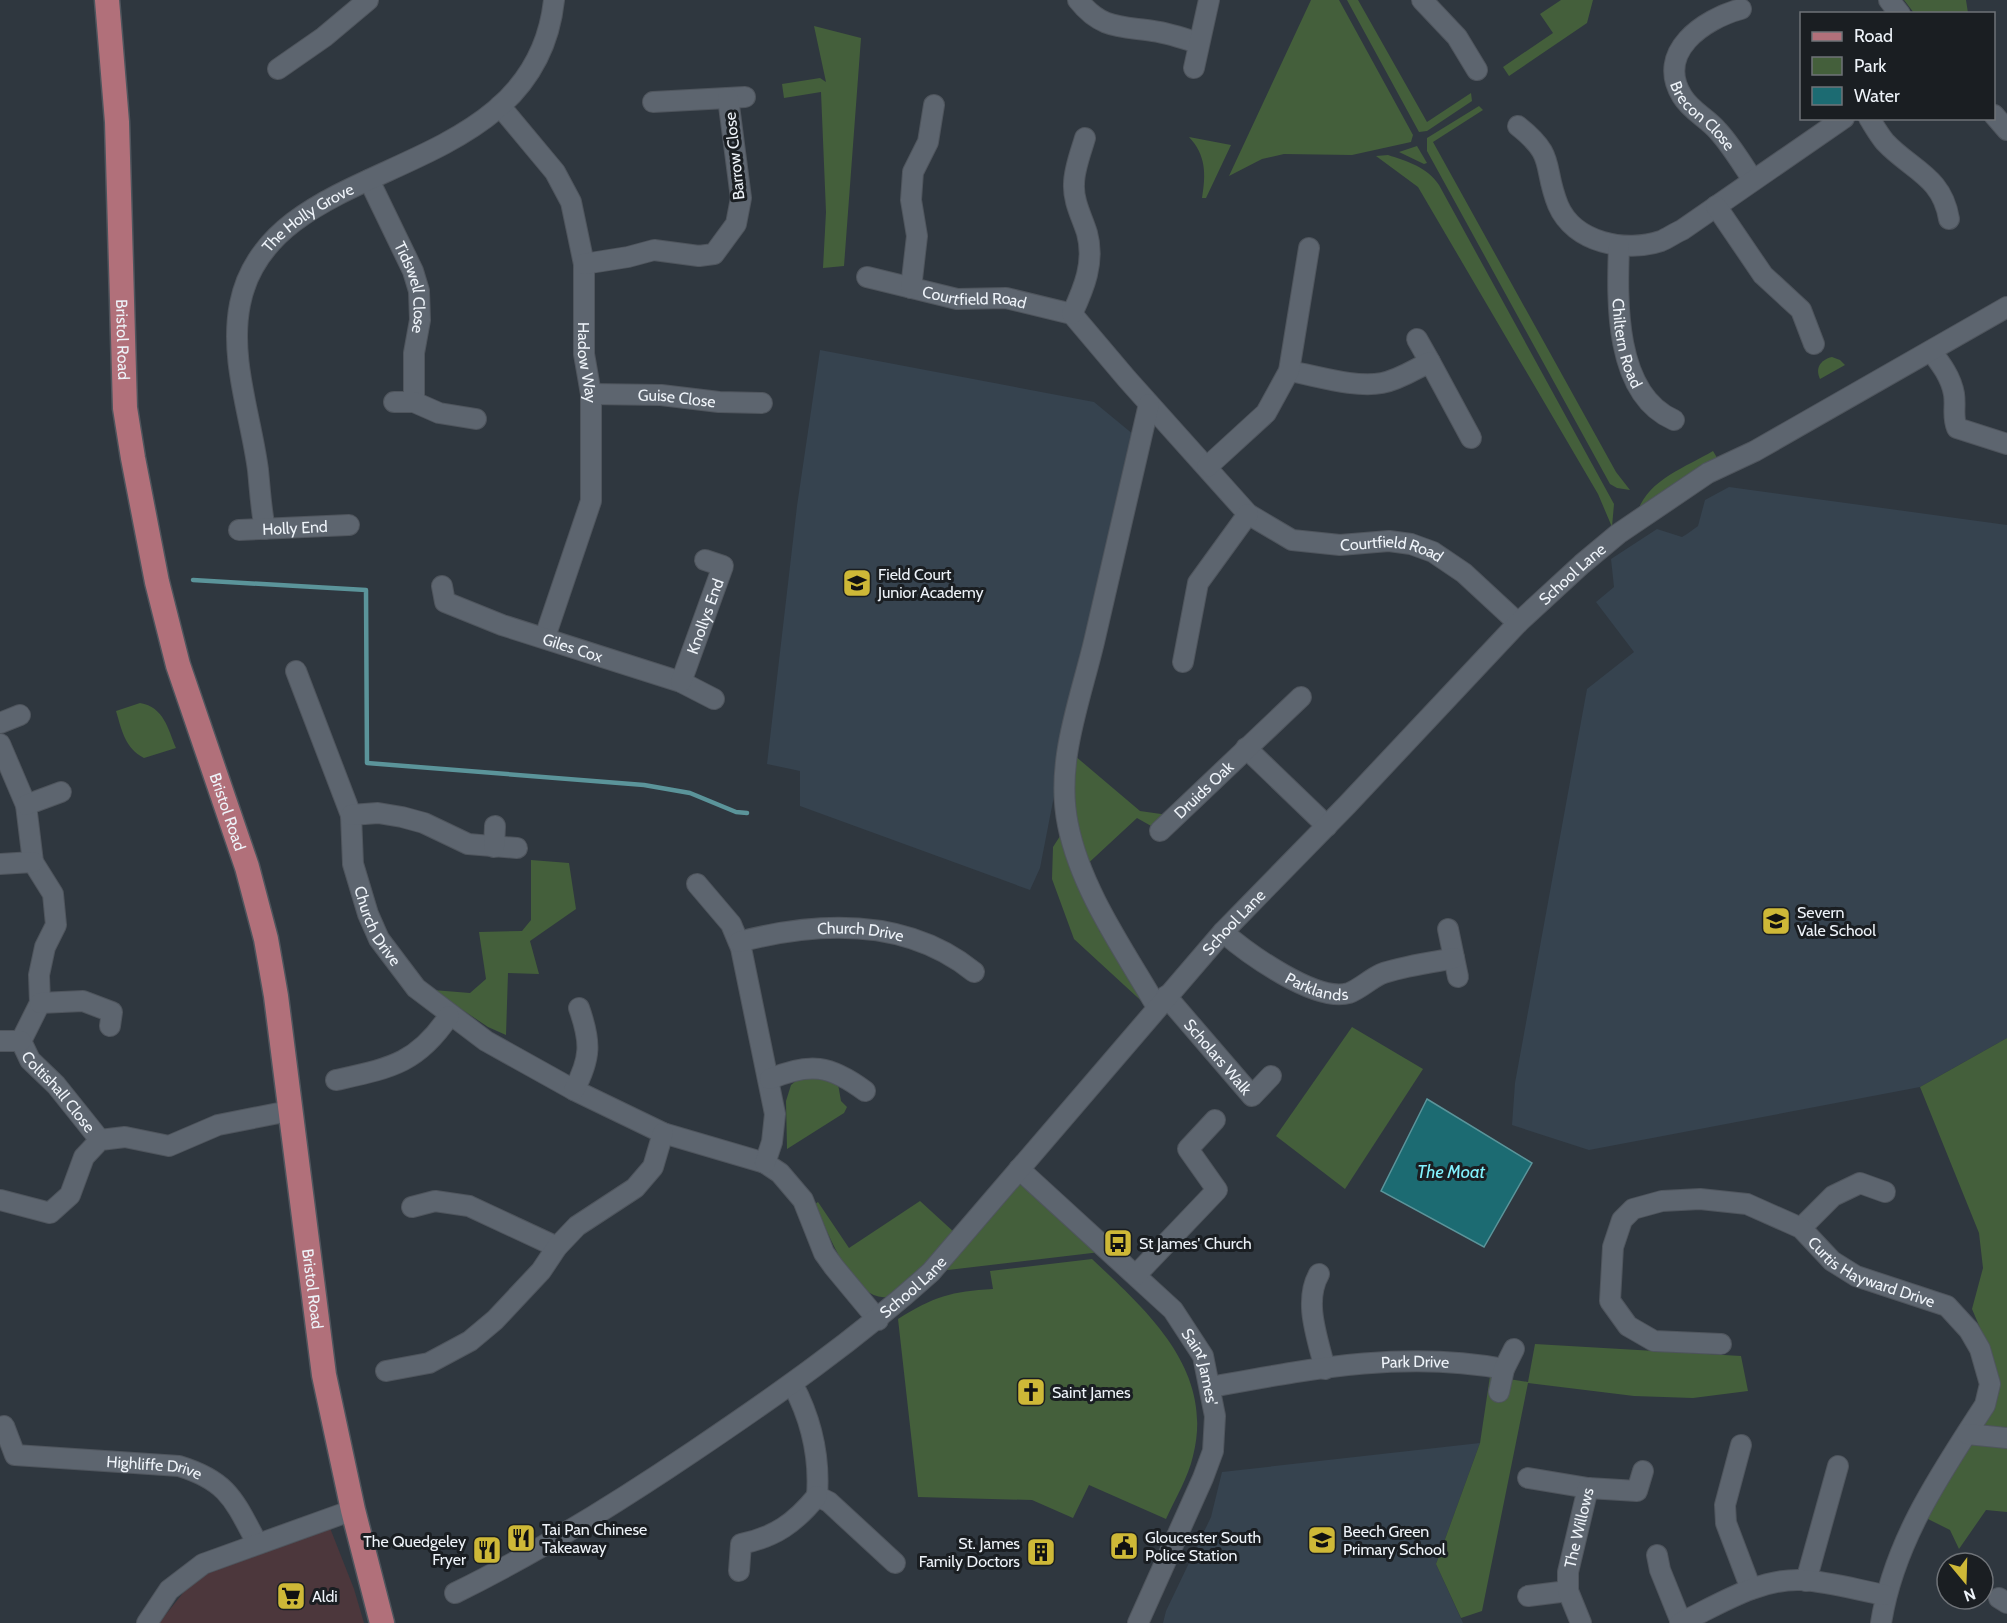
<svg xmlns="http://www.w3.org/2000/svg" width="2007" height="1623" font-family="Cabin,sans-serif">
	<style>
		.commercial { fill: #4c373c }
		.built { fill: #36434f }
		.green { fill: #445f3b }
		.water { fill: #1c6b72; stroke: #5b949a; stroke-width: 1.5 }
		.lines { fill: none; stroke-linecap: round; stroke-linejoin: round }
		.stream { stroke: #5b949a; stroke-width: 4.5 }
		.minor-casing { stroke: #4f555d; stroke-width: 22 }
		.major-casing { stroke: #4f555d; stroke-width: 27 }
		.minor { stroke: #5d656f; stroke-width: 20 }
		.major { stroke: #b1707a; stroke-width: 24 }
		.labels { text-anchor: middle; stroke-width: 6; stroke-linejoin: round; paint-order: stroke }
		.street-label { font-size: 16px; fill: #eef3f9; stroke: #1a1e22 }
		.poi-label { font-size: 16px; fill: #eef3f9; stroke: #1a1e22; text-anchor: start }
		.water-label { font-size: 18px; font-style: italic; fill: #83f3fe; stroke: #1a1e22 }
	</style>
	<rect width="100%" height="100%" fill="#2f373f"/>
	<polygon class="commercial" points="330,1528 354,1589 364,1623 159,1623 195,1578"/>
	<g class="built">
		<polygon points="820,350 1094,402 1134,435 1075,688 1040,868 1030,890 800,806 800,771 767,764 797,506"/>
		<polygon points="1729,487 2007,525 2007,1038 1920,1087 1589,1150 1512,1125 1515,1083 1587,689 1634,652 1596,602 1614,587 1611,559 1657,529 1682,537 1687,534 1698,526 1705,500"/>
		<polygon points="1480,1443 1436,1564 1463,1623 1163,1623 1166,1611 1211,1517 1222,1472"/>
	</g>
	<g class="green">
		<polygon points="1311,0 1339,0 1413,135 1411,142 1352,155 1284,154 1262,159 1229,176"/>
		<polygon points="1347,0 1358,0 1427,122 1471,93 1472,101 1427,131 1419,132"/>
		<polygon points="1561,0 1593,0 1587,23 1509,76 1503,67 1553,33 1540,14"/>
		<polygon points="1904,0 1966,0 1968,13 1914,13"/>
		<polygon points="814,26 861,38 844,266 823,268 826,212 821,92 784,98 782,84 820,78 826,82"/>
		<polygon points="1479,106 1483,110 1433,142 1616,472 1630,490 1617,488 1610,484 1427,151 1427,138"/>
		<path d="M1189,137L1231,145L1206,198H1202C1206,174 1206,155 1189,137Z"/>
		<polygon points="1417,146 1427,163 1424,164 1399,152"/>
		<path d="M1388,155C1407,161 1427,167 1439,185L1614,504L1612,527L1598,494L1418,187L1376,156Z"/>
		<path d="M1832,357L1840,360L1845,365L1820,379C1815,368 1820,360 1832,357Z"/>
		<path d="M1713,451L1719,461L1638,511C1648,480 1686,467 1713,451Z"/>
		<path d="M140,703C164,707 168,729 176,748L144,758C125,748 122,731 116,711Z"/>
		<polygon points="1068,750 1140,811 1175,816 1160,831 1137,818 1082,869"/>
		<polygon points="1062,833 1103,928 1099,932 1108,928 1149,1008 1074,939 1052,879 1053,847"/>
		<polygon points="531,860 569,863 576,909 530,941 539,974 508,973 506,1035 488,1027 433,990 470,993 486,979 479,932 522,931 531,920"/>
		<polygon points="1352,1027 1423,1069 1345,1189 1276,1136"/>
		<polygon points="2007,1038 2007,1432 1981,1428 1992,1356 1972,1309 1983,1268 1979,1233 1920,1087"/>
		<polygon points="806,1079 824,1079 838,1084 841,1101 847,1107 844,1113 787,1149 786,1101 791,1085 797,1080"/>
		<polygon points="1019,1169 1109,1251 931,1272"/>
		<path d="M920,1201L955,1233C937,1252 919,1279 897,1293C858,1317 827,1230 815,1204L818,1202L849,1248Z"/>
		<path d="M1092,1259C1147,1311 1215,1370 1193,1456C1188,1478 1175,1499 1166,1519L1089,1485L1073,1518L1032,1500L918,1497L898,1319C933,1297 952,1291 993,1289L990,1271Z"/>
		<polygon points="1535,1344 1741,1356 1748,1391 1693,1398 1634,1396 1528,1383 1482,1611 1461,1618 1436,1564 1480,1443 1490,1376 1528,1382"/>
		<polygon points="1967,1434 2007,1438 2007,1512 1986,1510 1959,1549 1950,1530 1918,1514"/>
	</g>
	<polygon class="water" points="1427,1099 1532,1163 1484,1247 1381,1191"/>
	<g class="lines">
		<polyline class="stream" points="193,580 366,590 367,763 644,785 690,793 736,812 747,813"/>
		<g class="minor-casing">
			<g id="minor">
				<path d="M1078,0C1101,29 1119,26 1153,31C1168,33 1183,38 1198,43"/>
				<polyline points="1422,0 1457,37 1477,70"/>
				<polyline points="1889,0 1900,14"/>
				<path id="s1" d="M1741,9C1704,19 1655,52 1682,96C1691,111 1707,118 1718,131C1731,145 1742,164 1753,180"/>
				<polyline points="1194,68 1209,0"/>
				<polyline points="278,69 324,37 368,0"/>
				<polyline points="653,102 745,97"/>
				<path id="s2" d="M500,106L555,172L571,202L584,264V354L591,394V501L545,637"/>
				<polyline points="1994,115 2007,130"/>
				<path d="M1869,118C1874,126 1879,135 1885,142C1911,170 1942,176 1949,219"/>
				<path d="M1518,126C1557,157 1542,165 1558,205C1574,243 1626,253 1661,241C1668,238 1675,233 1682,230L1844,118"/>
				<path id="s3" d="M369,180L413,271L419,291L420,320L414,353V402"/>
				<polyline points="1716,206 1763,275 1801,310 1814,344"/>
				<path id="s4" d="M1619,246C1617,300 1614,394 1674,420"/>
				<polyline points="584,264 628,257 654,250 699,256 714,254 736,224 741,198 728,98"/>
				<path id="s5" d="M867,277L957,299L1006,298L1072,314L1127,379L1248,514L1292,540L1340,545L1389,541L1411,544L1433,552L1464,573L1518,623"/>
				<polyline points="911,288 917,236 911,200 913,172 928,142 934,105"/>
				<path d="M1072,314C1084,288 1095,262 1087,233C1082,217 1073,201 1074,184C1074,169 1081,152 1085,138"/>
				<polyline points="1417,339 1430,362"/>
				<path d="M1931,351C1941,364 1951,377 1954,394C1956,407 1952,416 1957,428L2007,444"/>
				<path d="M1289,371C1318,376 1354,388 1382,383C1399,380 1415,369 1430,362L1471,438"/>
				<path id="s6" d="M591,394L661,395L719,402L762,403"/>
				<polyline points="394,402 414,402 439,413 476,419"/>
				<path d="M1149,404C1131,483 1112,563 1094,642C1080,701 1055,763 1068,825C1081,890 1124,950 1157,1007"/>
				<polyline points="1207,467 1266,413 1289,371 1309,248"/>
				<path id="s7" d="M265,529C261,509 260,490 258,470C251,416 229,359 240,304C270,150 534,189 554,0"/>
				<path id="s8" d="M239,530L349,525"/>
				<path id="s9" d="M442,586L445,602L502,625L681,682L714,699"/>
				<polyline points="1183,662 1198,583 1248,514"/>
				<path id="s10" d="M296,671L351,815L353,864L368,914L379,939L416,988L486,1041L574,1090L663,1133L765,1163L780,1173L803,1200L824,1253L834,1267L878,1320"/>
				<path id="s11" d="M681,682L723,566L705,560"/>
				<polyline points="0,723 20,715"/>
				<path id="s12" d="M0,744L26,805L33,862L53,894L56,925L45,947L39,975L40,1003L21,1041L30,1060L56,1085L100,1140"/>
				<polyline points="1246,748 1327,826"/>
				<polyline points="26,805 61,792"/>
				<polyline points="351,815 378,813 402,817 424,823 468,844 517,848"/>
				<path id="s13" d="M1160,831L1301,697"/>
				<polyline points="494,847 495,826"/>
				<polyline points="0,864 33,862"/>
				<polyline points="697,884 731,924 741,948 775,1114 772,1142 765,1163"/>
				<polyline points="1448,929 1458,977"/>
				<path id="s14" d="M1223,932C1247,953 1316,1003 1349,993C1360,989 1370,979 1381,974C1403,966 1431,963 1454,958"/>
				<path id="s15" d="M739,942C819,921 906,917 974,972"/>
				<path id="s16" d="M1166,996L1252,1096L1271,1076"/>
				<polyline points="40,1003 83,1001 112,1012 110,1026"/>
				<polyline points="0,1041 21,1041"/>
				<path d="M770,1079C810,1062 830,1065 865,1091"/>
				<path d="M336,1080C390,1068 417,1064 449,1016"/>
				<path d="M574,1090C591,1058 591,1042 579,1008"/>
				<path id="s17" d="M1019,1169L1173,1310L1203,1356L1215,1416L1213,1451L1203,1478L1138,1623"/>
				<polyline points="0,1200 50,1213 70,1195 84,1157 100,1140 125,1137 169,1146 218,1125 289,1111"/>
				<polyline points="412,1207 435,1201 469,1206 557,1247"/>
				<polyline points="1801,1228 1833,1196 1860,1183 1885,1192"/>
				<path d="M1319,1274C1303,1302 1318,1339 1325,1369"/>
				<polyline points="1136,1275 1217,1190 1188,1149 1215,1120"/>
				<path id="s18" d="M1721,1344L1654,1341L1628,1326L1610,1301L1613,1247L1622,1220L1633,1209L1662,1201L1700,1199L1747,1204L1801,1228L1832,1261L1856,1276L1947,1306L1969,1330L1980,1349L1990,1384L1985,1405C1941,1473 1894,1541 1881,1623"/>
				<polyline points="386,1371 429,1363 470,1341 495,1320 541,1271 557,1247 577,1226 635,1188 653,1167 663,1133"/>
				<path d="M793,1385C812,1421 820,1456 817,1496L829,1502L895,1563"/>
				<path id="s19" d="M1211,1387C1310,1369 1405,1350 1504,1369"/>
				<polyline points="1499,1392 1504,1369 1514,1349"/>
				<path id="s20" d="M4,1426L15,1455L179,1466C228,1481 234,1500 257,1543"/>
				<polyline points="1967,1434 2007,1438"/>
				<polyline points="1741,1445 1725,1505 1726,1523 1751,1589"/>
				<polyline points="1528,1478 1588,1488 1637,1491 1643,1471"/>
				<polyline points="1657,1555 1660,1570 1681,1622"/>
				<path d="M739,1571L741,1544C775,1537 795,1523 817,1496"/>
				<polyline points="1806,1581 1838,1466"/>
				<path id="s21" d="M455,1593C539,1552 617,1503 694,1451C777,1395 857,1339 931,1272L1223,932L1347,805L1518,623L1582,564L1618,534L1708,473L1755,451L2007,307"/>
				<polyline points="1528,1596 1568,1591"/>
				<polyline points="1999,1598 2007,1603"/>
				<polyline points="147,1623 169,1590 203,1564 353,1510"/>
				<path id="s22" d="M1581,1623L1568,1591V1572L1588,1488"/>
				<path d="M1680,1623C1718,1605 1759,1578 1802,1580C1830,1582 1858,1590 1885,1595"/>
			</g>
		</g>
		<g class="major-casing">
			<g id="major">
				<path id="s23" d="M107,0L117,122L125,408L133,458L157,582L178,665L247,867L266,939L276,996L324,1375L353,1510L382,1623"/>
			</g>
		</g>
		<use href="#minor" class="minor"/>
		<use href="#major" class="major"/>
	</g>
	<defs>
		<g id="school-square" transform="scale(1.5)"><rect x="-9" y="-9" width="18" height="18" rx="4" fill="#ceb837" stroke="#1a1e22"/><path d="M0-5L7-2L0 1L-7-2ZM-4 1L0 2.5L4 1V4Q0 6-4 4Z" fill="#111"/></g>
		<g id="bus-square" transform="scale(1.5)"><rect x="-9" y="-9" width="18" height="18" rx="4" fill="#ceb837" stroke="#1a1e22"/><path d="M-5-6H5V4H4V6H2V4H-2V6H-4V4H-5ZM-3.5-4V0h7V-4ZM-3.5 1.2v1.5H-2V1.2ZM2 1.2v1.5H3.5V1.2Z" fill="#111"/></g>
		<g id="church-square" transform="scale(1.5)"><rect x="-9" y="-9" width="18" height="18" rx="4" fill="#ceb837" stroke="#1a1e22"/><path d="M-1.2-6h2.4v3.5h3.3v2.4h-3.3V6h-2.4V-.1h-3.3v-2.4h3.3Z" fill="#111"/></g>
		<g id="restaurant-square" transform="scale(1.5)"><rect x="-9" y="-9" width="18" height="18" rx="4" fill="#ceb837" stroke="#1a1e22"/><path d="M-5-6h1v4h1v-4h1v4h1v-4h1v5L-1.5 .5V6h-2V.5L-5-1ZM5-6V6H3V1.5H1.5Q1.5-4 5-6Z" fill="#111"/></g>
		<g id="civic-square" transform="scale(1.5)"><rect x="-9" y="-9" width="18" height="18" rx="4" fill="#ceb837" stroke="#1a1e22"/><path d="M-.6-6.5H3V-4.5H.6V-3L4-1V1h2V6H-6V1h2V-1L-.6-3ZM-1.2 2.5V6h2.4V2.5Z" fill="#111"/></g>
		<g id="building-square" transform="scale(1.5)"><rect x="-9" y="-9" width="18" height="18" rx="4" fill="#ceb837" stroke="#1a1e22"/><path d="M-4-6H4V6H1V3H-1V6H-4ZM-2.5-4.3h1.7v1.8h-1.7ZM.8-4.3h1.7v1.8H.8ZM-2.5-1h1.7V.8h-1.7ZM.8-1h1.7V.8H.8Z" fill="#111"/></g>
		<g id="supermarket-square" transform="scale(1.5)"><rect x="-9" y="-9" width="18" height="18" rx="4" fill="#ceb837" stroke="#1a1e22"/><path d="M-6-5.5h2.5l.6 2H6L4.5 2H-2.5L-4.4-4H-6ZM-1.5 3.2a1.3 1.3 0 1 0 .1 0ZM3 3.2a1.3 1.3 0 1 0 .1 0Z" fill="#111"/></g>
	</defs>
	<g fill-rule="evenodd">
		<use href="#school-square" x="857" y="583"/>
		<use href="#school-square" x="1776" y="921"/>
		<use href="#bus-square" x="1118" y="1243"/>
		<use href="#church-square" x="1031" y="1392"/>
		<use href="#restaurant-square" x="521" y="1538"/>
		<use href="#school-square" x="1322" y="1540"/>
		<use href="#civic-square" x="1124" y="1546"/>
		<use href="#restaurant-square" x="487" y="1550"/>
		<use href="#building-square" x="1041" y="1552"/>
		<use href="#supermarket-square" x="291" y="1596"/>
	</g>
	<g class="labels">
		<g class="street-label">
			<text dy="6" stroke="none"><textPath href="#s1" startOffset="152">Brecon Close</textPath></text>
			<text transform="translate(734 156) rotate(-96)" y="6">Barrow Close</text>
			<text dy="6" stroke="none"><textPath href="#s7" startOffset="342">The Holly Grove</textPath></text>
			<text dy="6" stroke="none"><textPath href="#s3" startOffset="117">Tidswell Close</textPath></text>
			<text dy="6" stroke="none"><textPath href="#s5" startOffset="110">Courtfield Road</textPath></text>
			<text dy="6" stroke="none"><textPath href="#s23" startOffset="340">Bristol Road</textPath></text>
			<text dy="6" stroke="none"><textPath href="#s4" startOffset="98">Chiltern Road</textPath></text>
			<text dy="6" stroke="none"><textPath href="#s2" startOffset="282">Hadow Way</textPath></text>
			<text dy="6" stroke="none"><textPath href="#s6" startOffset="86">Guise Close</textPath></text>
			<text dy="6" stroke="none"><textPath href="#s8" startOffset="56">Holly End</textPath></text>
			<text dy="6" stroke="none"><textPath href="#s5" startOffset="628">Courtfield Road</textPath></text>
			<text dy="6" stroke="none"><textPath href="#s21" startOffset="1524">School Lane</textPath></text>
			<text dy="6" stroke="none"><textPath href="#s11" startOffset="70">Knollys End</textPath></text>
			<text dy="6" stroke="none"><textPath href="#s9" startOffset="152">Giles Cox</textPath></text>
			<text dy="6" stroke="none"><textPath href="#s13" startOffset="60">Druids Oak</textPath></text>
			<text dy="6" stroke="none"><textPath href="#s23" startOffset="826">Bristol Road</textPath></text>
			<text dy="6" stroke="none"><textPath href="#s21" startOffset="1038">School Lane</textPath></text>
			<text dy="6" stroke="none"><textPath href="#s10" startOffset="270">Church Drive</textPath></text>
			<text dy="6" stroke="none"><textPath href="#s15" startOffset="123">Church Drive</textPath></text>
			<text dy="6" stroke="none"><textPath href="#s14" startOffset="110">Parklands</textPath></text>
			<text dy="6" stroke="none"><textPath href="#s16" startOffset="80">Scholars Walk</textPath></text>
			<text dy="6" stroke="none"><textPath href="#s12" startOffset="380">Coltishall Close</textPath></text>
			<text dy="6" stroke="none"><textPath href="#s18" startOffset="486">Curtis Hayward Drive</textPath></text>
			<text dy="6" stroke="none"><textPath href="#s21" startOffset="552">School Lane</textPath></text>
			<text dy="6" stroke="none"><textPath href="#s23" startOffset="1312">Bristol Road</textPath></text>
			<text dy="6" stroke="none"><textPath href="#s19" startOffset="206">Park Drive</textPath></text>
			<text dy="6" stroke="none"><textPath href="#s17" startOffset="273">Saint James'</textPath></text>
			<text dy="6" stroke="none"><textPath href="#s20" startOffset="171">Highliffe Drive</textPath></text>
			<text dy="6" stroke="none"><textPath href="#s22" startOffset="99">The Willows</textPath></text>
		</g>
		<g class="poi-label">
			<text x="878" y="580">Field Court<tspan x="878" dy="18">Junior Academy</tspan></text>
			<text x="1797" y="918">Severn<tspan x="1797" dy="18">Vale School</tspan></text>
			<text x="1139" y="1249">St James' Church</text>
			<text x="1052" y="1398">Saint James</text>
			<text x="542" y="1535">Tai Pan Chinese<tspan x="542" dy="18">Takeaway</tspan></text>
			<text x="1343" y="1537">Beech Green<tspan x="1343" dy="18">Primary School</tspan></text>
			<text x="1145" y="1543">Gloucester South<tspan x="1145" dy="18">Police Station</tspan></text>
			<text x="466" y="1547" text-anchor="end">The Quedgeley<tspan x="466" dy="18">Fryer</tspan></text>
			<text x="1020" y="1549" text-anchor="end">St. James<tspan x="1020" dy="18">Family Doctors</tspan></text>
			<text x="312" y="1602">Aldi</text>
		</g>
		<g class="water-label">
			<text x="1451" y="1178">The Moat</text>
		</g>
	</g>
	<rect x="1800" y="12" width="195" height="108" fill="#1a1e22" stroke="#6f7378" stroke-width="1.5"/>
	<rect x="1812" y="32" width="30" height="9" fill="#b1707a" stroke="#6f7378" stroke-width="1.5"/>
	<text x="1854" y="42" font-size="18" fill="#eef3f9">Road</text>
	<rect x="1812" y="57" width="30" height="18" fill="#445f3b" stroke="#6f7378" stroke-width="1.5"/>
	<text x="1854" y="72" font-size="18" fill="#eef3f9">Park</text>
	<rect x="1812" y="87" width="30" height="18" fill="#1c6b72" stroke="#6f7378" stroke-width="1.5"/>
	<text x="1854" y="102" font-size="18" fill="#eef3f9">Water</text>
	<g transform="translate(1965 1581) rotate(161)"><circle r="28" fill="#1a1e22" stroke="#6f7378" stroke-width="1.5"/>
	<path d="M0-4.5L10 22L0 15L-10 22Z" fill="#ceb837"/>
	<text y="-9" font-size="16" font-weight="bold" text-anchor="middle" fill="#eef3f9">N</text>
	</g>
</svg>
